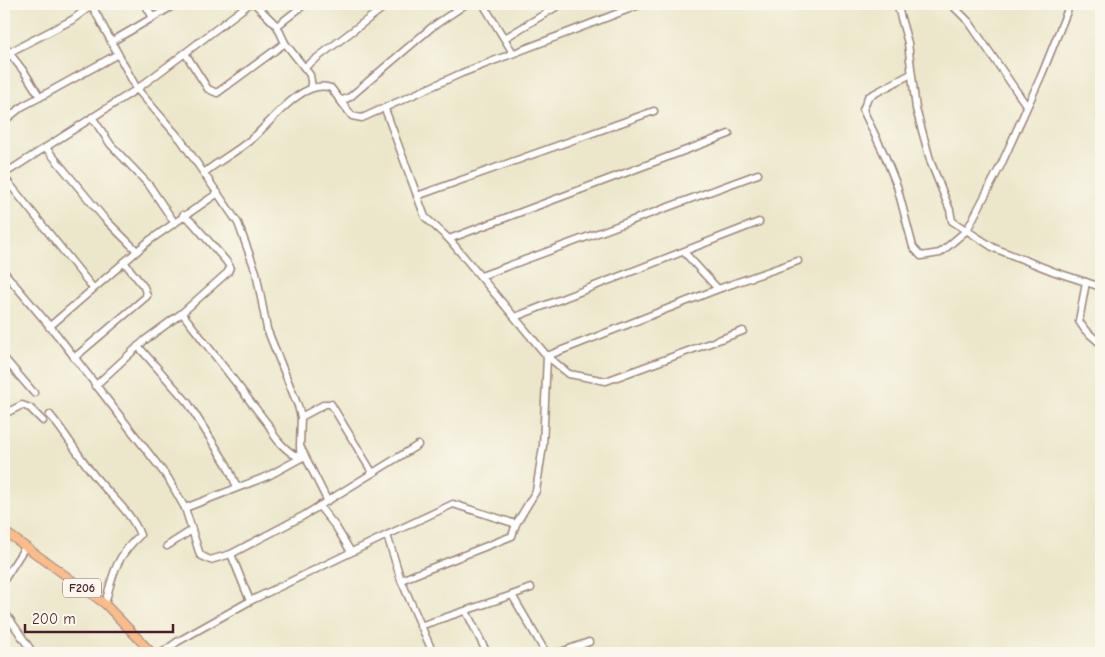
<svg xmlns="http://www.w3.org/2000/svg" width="1105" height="657" font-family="'Comic Neue',sans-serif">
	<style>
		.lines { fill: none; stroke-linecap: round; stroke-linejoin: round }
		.minor-casing { stroke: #9b837a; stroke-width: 9 }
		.major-casing { stroke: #9b837a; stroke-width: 10 }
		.minor { stroke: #fff; stroke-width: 6 }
		.major { stroke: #f9bc8a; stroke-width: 8 }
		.labels { text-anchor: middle; stroke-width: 4; stroke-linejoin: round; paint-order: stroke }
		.shield { fill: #fbf7ec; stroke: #7f6065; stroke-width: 1 }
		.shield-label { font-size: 12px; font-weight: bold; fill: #4a1f2b }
	</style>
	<rect width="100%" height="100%" fill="#fbf7ec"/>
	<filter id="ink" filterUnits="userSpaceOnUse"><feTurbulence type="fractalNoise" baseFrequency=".02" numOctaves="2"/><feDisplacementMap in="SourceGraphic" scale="10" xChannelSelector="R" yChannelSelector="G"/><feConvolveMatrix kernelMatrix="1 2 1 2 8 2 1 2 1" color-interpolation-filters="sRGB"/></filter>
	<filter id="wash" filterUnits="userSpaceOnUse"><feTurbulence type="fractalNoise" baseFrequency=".0096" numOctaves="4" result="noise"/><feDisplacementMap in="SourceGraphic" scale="20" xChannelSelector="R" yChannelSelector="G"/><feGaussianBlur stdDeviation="1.12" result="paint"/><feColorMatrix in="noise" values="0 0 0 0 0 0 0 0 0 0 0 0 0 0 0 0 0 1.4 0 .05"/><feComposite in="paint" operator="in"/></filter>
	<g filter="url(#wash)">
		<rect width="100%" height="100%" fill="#ece7ca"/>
	</g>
	<g filter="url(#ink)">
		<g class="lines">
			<g class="minor-casing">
				<g id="minor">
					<polyline points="91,4 137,89 181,140 238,223 256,272 267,329 298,406 301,417 300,446 327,500"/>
					<polyline points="145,4 152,16"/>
					<polyline points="255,4 277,26 285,43"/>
					<polyline points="483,4 513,53"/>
					<polyline points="897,4 908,43 916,109 931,163 950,210 952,221 994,248 1055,272 1101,287"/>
					<polyline points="951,4 969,22 1026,105"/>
					<polyline points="277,26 305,4"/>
					<polyline points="505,38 561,4"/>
					<polyline points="111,42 176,4"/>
					<polyline points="4,46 25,73 40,97 23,106 4,121"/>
					<polyline points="10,52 72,20 92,5"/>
					<polyline points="185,53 249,4"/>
					<polyline points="305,67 388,4"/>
					<polyline points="911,74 868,97 863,110 885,156 897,186 913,247 921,256 940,253 967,230 1001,165 1042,74 1070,4"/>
					<polyline points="40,97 118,54"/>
					<polyline points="339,99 343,100 350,97 432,27 466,4"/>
					<polyline points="385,109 425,217 449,239 547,356 569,374 606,381 743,331"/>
					<polyline points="92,117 111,145 149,185 174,222"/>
					<polyline points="46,148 104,218 137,251"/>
					<path d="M204,173C220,160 238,151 254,137C272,121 303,78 331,88L352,116L362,118L462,73L642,4"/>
					<polyline points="4,174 137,89 185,53 208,89 217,93 285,43 310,75 312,88"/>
					<polyline points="4,177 93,288"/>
					<polyline points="417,196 654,111"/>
					<polyline points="449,239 729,134"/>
					<polyline points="684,252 718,289"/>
					<polyline points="4,272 58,336 168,478 185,508 200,555 210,560 231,554 250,601"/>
					<polyline points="481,276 758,174"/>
					<polyline points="1086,282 1079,321 1085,330 1101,344"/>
					<path d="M182,313L270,427C274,439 289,454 301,458L300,449"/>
					<polyline points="515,317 759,222"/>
					<polyline points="49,327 150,240 218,193"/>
					<polyline points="138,346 188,403 227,465 237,487"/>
					<polyline points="547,356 718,289 798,261"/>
					<polyline points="4,358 34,393"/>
					<polyline points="74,358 147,296 144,287 124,262"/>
					<polyline points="95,386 145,340 182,313 228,272 230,267 226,261 192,222 183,215"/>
					<polyline points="4,414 22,405 30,408 43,421"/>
					<path d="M50,415C66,434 78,455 93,474C108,494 131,511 140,535C116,557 113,573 105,604"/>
					<polyline points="301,417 325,404 331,404 372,472"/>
					<polyline points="319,506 336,527 351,552"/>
					<polyline points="185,508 268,476 301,458"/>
					<polyline points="387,535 453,504 516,524"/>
					<polyline points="167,546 192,530"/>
					<polyline points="231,554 303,516 418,445"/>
					<polyline points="4,580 25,547"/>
					<polyline points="401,580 512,536 516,524 536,491 543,446 547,356"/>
					<polyline points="512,595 531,588"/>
					<polyline points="4,611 33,653"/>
					<polyline points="466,611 487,653"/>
					<polyline points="420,626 512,595 546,653"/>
					<polyline points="162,653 177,642 250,601 387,535 401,580 433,653"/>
					<polyline points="558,653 589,642"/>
				</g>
			</g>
			<g class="major-casing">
				<polyline id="major" points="4,531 105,604 152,653"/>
			</g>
			<use href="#minor" class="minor"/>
			<use href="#major" class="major"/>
		</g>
	</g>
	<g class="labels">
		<rect class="shield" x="63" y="578.5" width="38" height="19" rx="4"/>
		<g class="shield-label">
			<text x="82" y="592">F206</text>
		</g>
	</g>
	<rect width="1105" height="657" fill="none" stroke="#fbf7ec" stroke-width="20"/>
	<path d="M25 624v8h148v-8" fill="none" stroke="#4a1f2b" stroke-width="2.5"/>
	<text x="32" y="624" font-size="15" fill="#4a1f2b" stroke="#fbf7ec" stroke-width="4" paint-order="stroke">200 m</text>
</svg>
